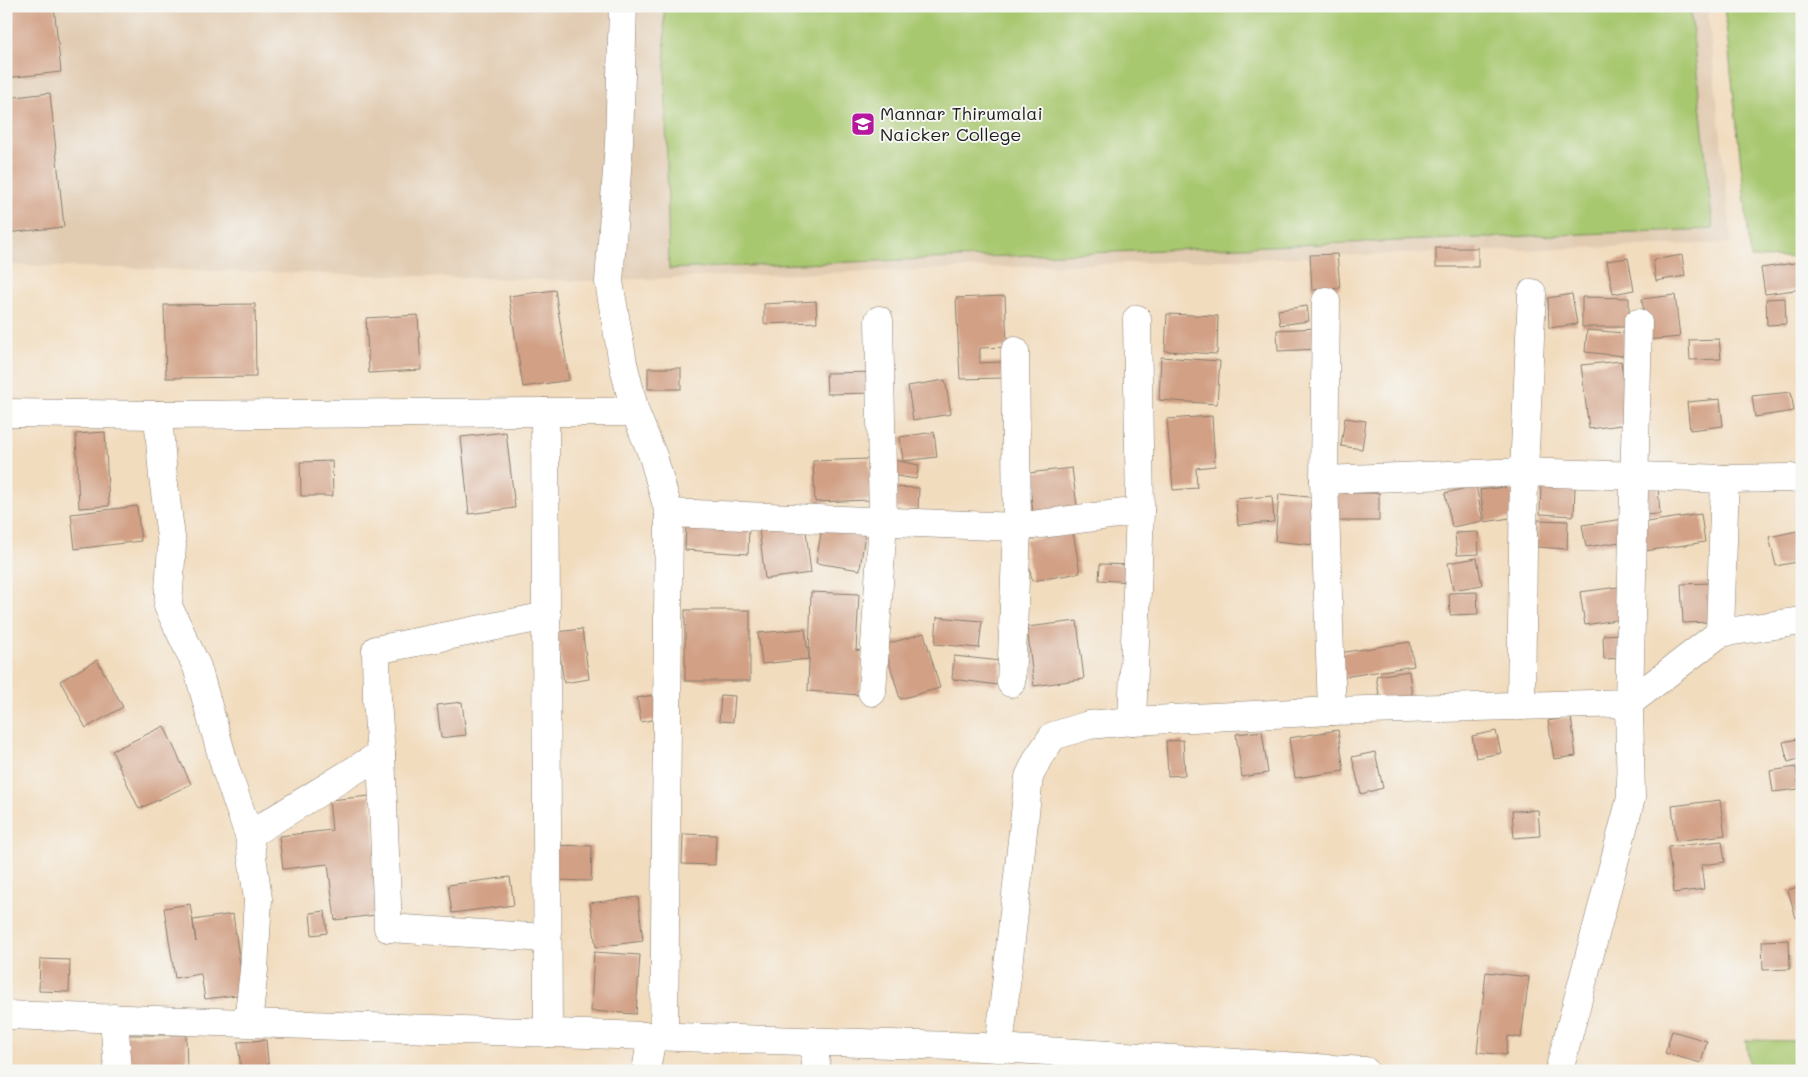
<svg xmlns="http://www.w3.org/2000/svg" width="1808" height="1077" font-family="Mali,sans-serif">
	<style>
		.built { fill: #e1cbb1 }
		.green { fill: #a8c870; stroke: #627246 }
		.building { fill: #d2a085 }
		.lines { fill: none; stroke-linecap: round; stroke-linejoin: round }
		.street-casing { stroke: #877c6d; stroke-width: 29 }
		.street { stroke: #fff; stroke-width: 28 }
		.labels { text-anchor: middle; stroke-width: 4; stroke-linejoin: round; paint-order: stroke }
		.poi-label { font-size: 18px; fill: #1c1c1c; stroke: #f6f6f2; text-anchor: start }
	</style>
	<rect width="100%" height="100%" fill="#f6f6f2"/>
	<filter id="ink" filterUnits="userSpaceOnUse"><feTurbulence type="fractalNoise" baseFrequency=".02" numOctaves="2"/><feDisplacementMap in="SourceGraphic" scale="10" xChannelSelector="R" yChannelSelector="G"/><feConvolveMatrix kernelMatrix="1 2 1 2 8 2 1 2 1" color-interpolation-filters="sRGB"/></filter>
	<filter id="wash" filterUnits="userSpaceOnUse"><feTurbulence type="fractalNoise" baseFrequency=".0096" numOctaves="4" result="noise"/><feDisplacementMap in="SourceGraphic" scale="20" xChannelSelector="R" yChannelSelector="G"/><feGaussianBlur stdDeviation="1.12" result="paint"/><feColorMatrix in="noise" values="0 0 0 0 0 0 0 0 0 0 0 0 0 0 0 0 0 1.4 0 .05"/><feComposite in="paint" operator="in"/></filter>
	<g filter="url(#wash)">
		<rect width="100%" height="100%" fill="#f2dcbe"/>
		<polygon class="built" points="6,6 1707,6 1732,243 584,281 6,265"/>
		<g class="green">
			<polygon points="664,6 1690,6 1713,229 669,269"/>
			<polygon points="1724,6 1802,6 1802,257 1751,258"/>
			<polygon points="1746,1040 1802,1041 1802,1071 1750,1071"/>
		</g>
		<g id="blocks">
			<g class="building">
				<polygon points="6,6 54,6 61,72 6,78"/>
				<polygon points="50,93 64,227 6,233 6,98"/>
				<rect x="1436" y="248" width="42" height="19"/>
				<polygon points="1337,254 1340,288 1312,290 1310,255"/>
				<polygon points="1682,255 1685,276 1656,281 1653,260"/>
				<polygon points="1628,258 1634,290 1613,294 1607,261"/>
				<polygon points="1801,262 1802,289 1765,294 1761,268"/>
				<polygon points="555,290 569,380 523,387 509,296"/>
				<polygon points="1572,294 1577,324 1549,328 1548,298"/>
				<polygon points="1675,295 1680,337 1647,340 1642,299"/>
				<polygon points="1005,296 1007,347 980,348 980,363 1002,362 1002,378 960,379 956,298"/>
				<polygon points="1582,297 1629,298 1629,327 1582,327"/>
				<polygon points="1785,298 1786,324 1767,325 1766,299"/>
				<polygon points="816,301 817,322 764,324 764,304"/>
				<polygon points="255,304 256,377 166,378 164,305"/>
				<polygon points="1307,306 1309,321 1280,325 1278,310"/>
				<polygon points="1167,314 1218,316 1217,354 1165,351"/>
				<polygon points="418,315 421,370 369,373 366,318"/>
				<polygon points="1318,328 1319,349 1278,351 1277,330"/>
				<polygon points="1587,330 1625,333 1623,356 1585,352"/>
				<polygon points="1719,339 1721,359 1690,360 1689,340"/>
				<polygon points="1161,357 1220,361 1217,404 1159,400"/>
				<polygon points="1621,361 1629,424 1589,429 1581,365"/>
				<rect x="648" y="368" width="33" height="21"/>
				<polygon points="876,372 876,393 827,394 826,373"/>
				<polygon points="945,380 951,414 913,420 908,386"/>
				<polygon points="1791,392 1794,411 1755,417 1752,396"/>
				<polygon points="1720,399 1723,426 1690,430 1687,402"/>
				<polygon points="1212,416 1215,466 1196,468 1197,488 1173,490 1167,419"/>
				<polygon points="1345,418 1366,421 1362,449 1341,446"/>
				<polygon points="105,432 109,506 79,508 76,434"/>
				<polygon points="506,432 515,508 469,514 461,437"/>
				<polygon points="934,432 937,457 903,461 900,437"/>
				<polygon points="869,459 871,500 815,502 813,461"/>
				<polygon points="893,460 919,465 916,479 891,475"/>
				<polygon points="332,461 333,496 301,496 300,462"/>
				<polygon points="1072,468 1077,506 1033,512 1028,473"/>
				<polygon points="1541,484 1575,486 1574,516 1540,514"/>
				<polygon points="1476,486 1483,521 1452,527 1445,493"/>
				<polygon points="1512,486 1516,517 1485,522 1480,490"/>
				<polygon points="893,487 919,488 918,509 892,508"/>
				<polygon points="1658,487 1660,514 1641,515 1640,488"/>
				<rect x="1335" y="493" width="44" height="28"/>
				<polygon points="1279,494 1319,498 1314,545 1275,541"/>
				<polygon points="1272,496 1274,522 1238,525 1236,499"/>
				<polygon points="137,506 141,541 75,549 71,514"/>
				<polygon points="1701,514 1705,542 1645,551 1640,523"/>
				<polygon points="1624,519 1627,541 1586,547 1582,525"/>
				<polygon points="1538,520 1568,521 1567,549 1537,547"/>
				<polygon points="805,522 811,573 765,579 759,528"/>
				<polygon points="686,523 749,526 748,554 685,550"/>
				<polygon points="822,526 865,533 860,570 816,563"/>
				<polygon points="1797,531 1802,561 1776,566 1769,537"/>
				<polygon points="1073,532 1080,573 1032,581 1025,540"/>
				<polygon points="1478,532 1479,554 1457,555 1455,533"/>
				<polygon points="1477,558 1482,585 1453,590 1448,563"/>
				<polygon points="1100,564 1134,565 1133,582 1099,580"/>
				<polygon points="1710,583 1711,622 1683,623 1681,584"/>
				<polygon points="1618,587 1622,619 1585,625 1580,592"/>
				<polygon points="811,592 859,594 856,650 862,651 859,695 808,691"/>
				<polygon points="1477,592 1478,614 1450,615 1449,593"/>
				<rect x="685" y="610" width="65" height="71"/>
				<polygon points="937,617 982,621 979,648 935,644"/>
				<polygon points="1077,621 1084,679 1034,686 1027,627"/>
				<polygon points="582,629 589,679 564,683 557,632"/>
				<polygon points="805,629 809,659 762,664 758,633"/>
				<polygon points="924,633 940,688 900,699 884,645"/>
				<polygon points="1623,634 1624,658 1604,659 1603,635"/>
				<polygon points="1410,642 1414,666 1343,677 1339,653"/>
				<polygon points="954,656 1001,661 998,685 952,679"/>
				<polygon points="97,660 123,707 86,728 60,681"/>
				<polygon points="1409,671 1412,696 1380,700 1376,676"/>
				<polygon points="660,694 663,718 641,722 637,698"/>
				<polygon points="721,695 735,696 733,722 719,721"/>
				<polygon points="462,702 466,735 441,738 437,705"/>
				<polygon points="1571,717 1576,756 1554,759 1548,721"/>
				<polygon points="164,726 191,784 139,809 112,751"/>
				<polygon points="1338,730 1344,771 1295,778 1289,738"/>
				<polygon points="1262,731 1268,773 1242,777 1236,734"/>
				<polygon points="1496,731 1501,753 1476,758 1472,736"/>
				<polygon points="1802,738 1802,758 1788,762 1783,742"/>
				<polygon points="1183,740 1185,775 1168,776 1166,741"/>
				<polygon points="1375,752 1383,788 1361,794 1352,757"/>
				<polygon points="1796,767 1799,789 1773,792 1770,771"/>
				<polygon points="370,796 383,914 335,920 328,864 283,869 279,836 332,830 329,800"/>
				<polygon points="1720,800 1725,835 1676,841 1672,806"/>
				<polygon points="1538,810 1540,836 1514,838 1512,811"/>
				<polygon points="683,834 716,835 715,865 682,864"/>
				<polygon points="1722,841 1725,862 1701,865 1704,889 1674,893 1668,847"/>
				<polygon points="549,845 592,846 591,881 549,880"/>
				<polygon points="510,877 514,905 452,913 448,885"/>
				<polygon points="1802,886 1802,916 1796,918 1788,890"/>
				<polygon points="638,897 643,941 596,947 590,903"/>
				<polygon points="190,904 196,942 193,920 233,914 244,994 205,999 201,974 175,978 164,908"/>
				<polygon points="325,911 327,933 312,935 310,913"/>
				<polygon points="1789,940 1790,969 1763,970 1762,941"/>
				<polygon points="594,952 640,955 636,1014 591,1011"/>
				<polygon points="40,959 70,960 69,992 39,991"/>
				<polygon points="1486,972 1529,977 1521,1038 1508,1036 1506,1055 1477,1052"/>
				<polygon points="1672,1031 1707,1041 1701,1063 1665,1053"/>
				<polygon points="122,1035 186,1035 187,1071 122,1071"/>
				<polygon points="266,1040 269,1071 241,1071 238,1042"/>
			</g>
		</g>
	</g>
	<g filter="url(#ink)">
		<use href="#blocks" fill-opacity="0" stroke="#877c6d" stroke-width="1"/>
		<g class="lines">
			<g class="street-casing">
				<g id="street">
					<polyline points="623,6 619,143 609,282 623,363 635,412 653,456 669,513"/>
					<polyline points="1326,301 1324,480 1332,711"/>
					<polyline points="1137,319 1140,511 1132,721 1332,711 1629,703 1720,633"/>
					<polyline points="545,412 635,412"/>
					<polyline points="6,413 158,415 545,412 548,1033"/>
					<polyline points="158,415 163,477 172,545 168,606 197,667 226,770 249,835 258,899 254,970 248,1022"/>
					<polyline points="1725,479 1720,633 1802,621"/>
					<polyline points="1324,480 1524,472 1725,479 1791,478"/>
					<polyline points="1011,683 1017,527 1015,351"/>
					<polyline points="872,692 883,520 879,320"/>
					<polyline points="1521,706 1524,472 1532,293"/>
					<polyline points="381,754 388,928 547,938"/>
					<polyline points="249,835 381,754 377,701 376,650 547,616"/>
					<polyline points="6,1015 982,1047 1365,1071"/>
					<polyline points="114,1018 118,1071"/>
					<polyline points="664,1036 669,513 1017,527 1140,511"/>
					<polyline points="813,1041 817,1071"/>
					<polyline points="999,1048 1029,777 1038,758 1053,736 1089,725 1132,721"/>
					<polyline points="646,1071 652,1036"/>
					<polyline points="1559,1071 1631,798 1629,703 1638,323"/>
				</g>
			</g>
			<use href="#street" class="street"/>
		</g>
	</g>
	<defs>
		<g id="university-square" transform="scale(1.25)"><rect x="-9" y="-9" width="18" height="18" rx="4" fill="#b5179e" stroke="#f6f6f2"/><path d="M0-5L7-2L0 1L-7-2ZM-4 1L0 2.5L4 1V4Q0 6-4 4Z" fill="#fff"/></g>
	</defs>
	<g fill-rule="evenodd">
		<use href="#university-square" x="863" y="124"/>
	</g>
	<g class="labels">
		<g class="poi-label">
			<text x="880" y="120">Mannar Thirumalai<tspan x="880" dy="21">Naicker College</tspan></text>
		</g>
	</g>
	<rect width="1808" height="1077" fill="none" stroke="#f6f6f2" stroke-width="25"/>
</svg>
